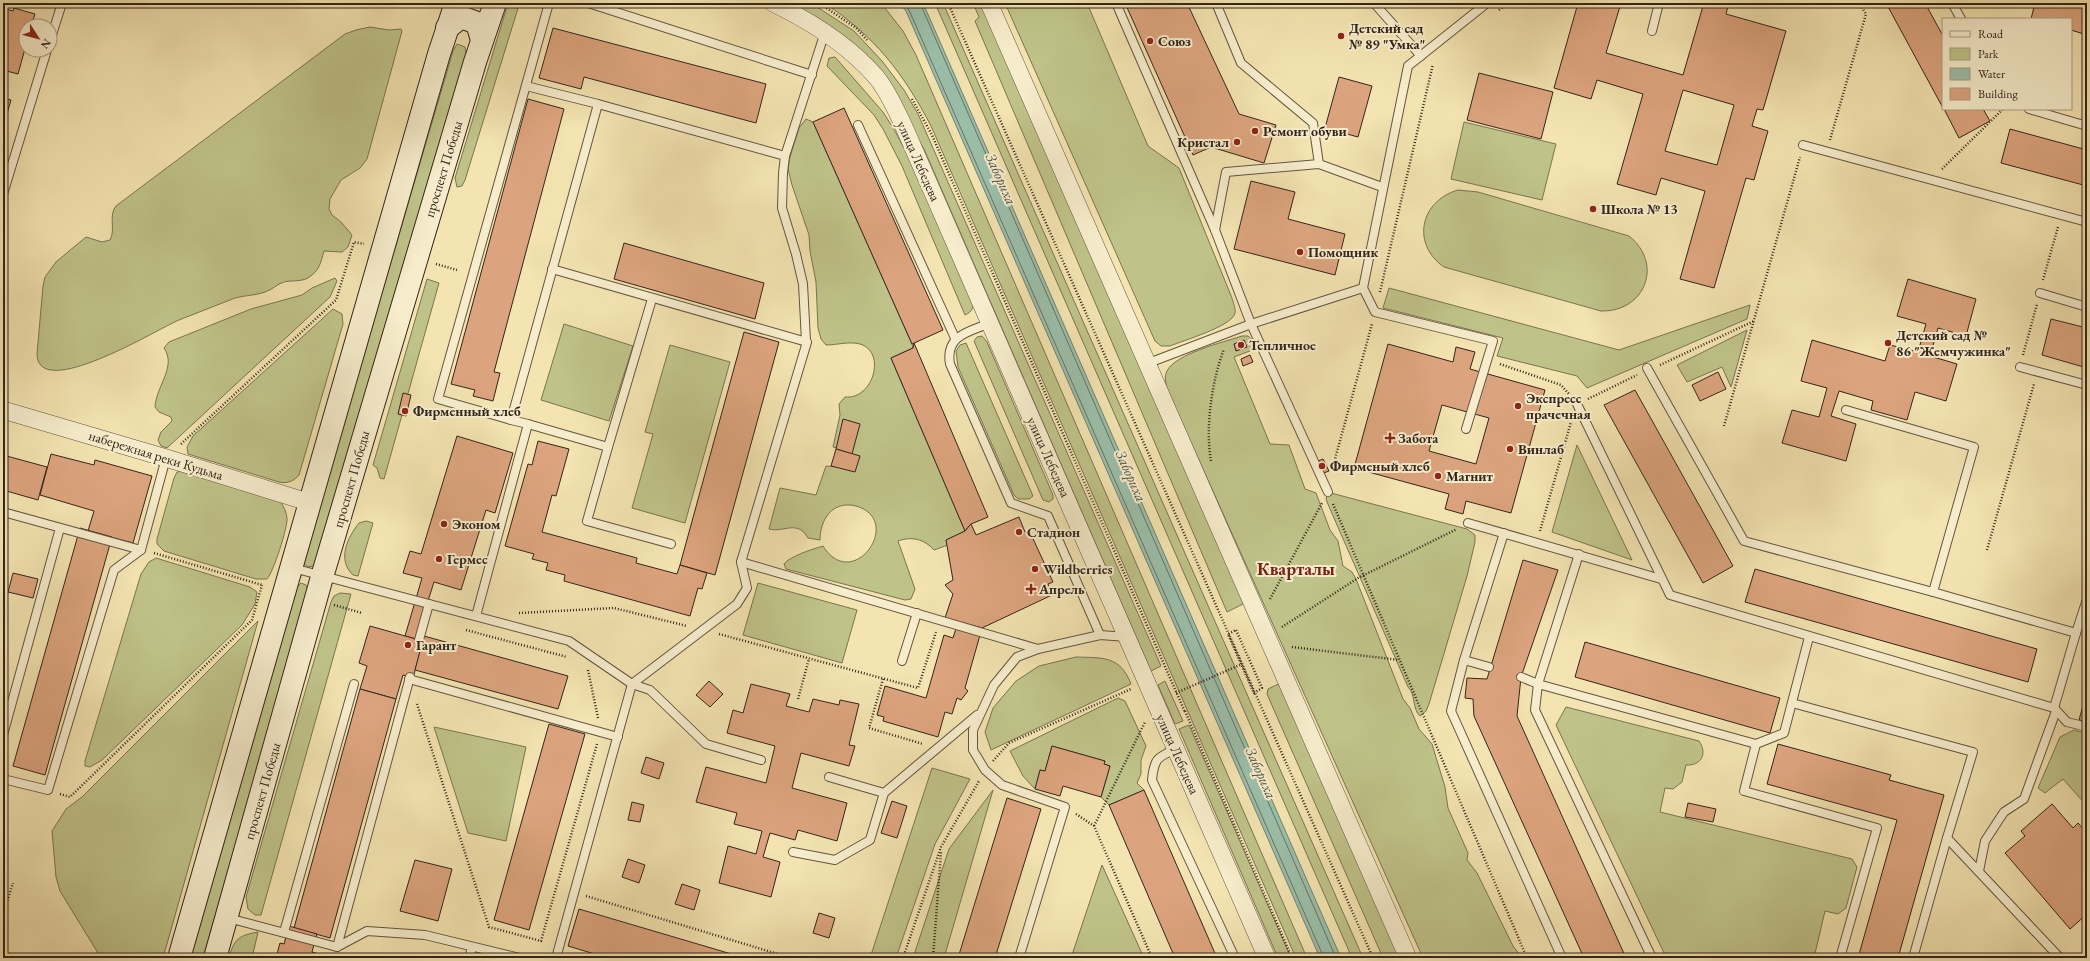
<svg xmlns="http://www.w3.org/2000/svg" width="2090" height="961" font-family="'EB Garamond',serif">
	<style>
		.green { fill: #bfc389; stroke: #797452 }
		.water { fill: #9bbfaa; stroke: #718171 }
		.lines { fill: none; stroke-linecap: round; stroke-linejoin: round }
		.shore { stroke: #677263; stroke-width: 1 }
		.building { fill: #dca47e; stroke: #33251c; fill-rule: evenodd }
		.lane-casing { stroke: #635541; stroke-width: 10 }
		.street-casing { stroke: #635541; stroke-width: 18 }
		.secondary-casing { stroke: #33251c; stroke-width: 24 }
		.path { stroke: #33251c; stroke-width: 2.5; stroke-dasharray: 1 2; stroke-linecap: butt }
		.lane { stroke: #f7edcc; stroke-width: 8 }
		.street { stroke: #f7edcc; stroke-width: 17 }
		.secondary { stroke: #f7edcc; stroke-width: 22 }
		.path-bridge { stroke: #33251c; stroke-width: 2.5; stroke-dasharray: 1 2; stroke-linecap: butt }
		.poi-dot { fill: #8f2418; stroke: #f7edcc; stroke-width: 1.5 }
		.labels { text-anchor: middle; stroke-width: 4; stroke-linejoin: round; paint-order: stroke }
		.poi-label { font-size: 14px; font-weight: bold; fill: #33251c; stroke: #f7edcc; text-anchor: start }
		.street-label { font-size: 14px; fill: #33251c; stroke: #f7edcc }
		.water-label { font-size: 15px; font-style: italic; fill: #525347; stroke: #f7edcc }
		.district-label { font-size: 18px; font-weight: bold; fill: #7a1f14; stroke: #f7edcc }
	</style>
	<rect width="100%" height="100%" fill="#f3e4b1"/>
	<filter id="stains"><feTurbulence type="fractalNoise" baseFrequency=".005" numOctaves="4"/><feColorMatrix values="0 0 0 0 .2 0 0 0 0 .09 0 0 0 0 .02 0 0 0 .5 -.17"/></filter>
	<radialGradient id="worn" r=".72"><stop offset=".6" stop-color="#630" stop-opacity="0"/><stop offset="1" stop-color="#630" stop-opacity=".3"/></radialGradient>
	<g class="green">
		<polygon points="508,3 519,3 519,5 465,180 462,186 457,187 455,178"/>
		<polygon points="787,3 811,3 854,31 882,61 904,90 918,114 1161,666 1151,671 924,149 888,88"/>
		<path d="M824,3H881L903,31L916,55L1307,958H1296L931,126C904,74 874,35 824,3Z"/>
		<polygon points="935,3 943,3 1363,958 1352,958"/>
		<polygon points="973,3 983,3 1245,603 1227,612 975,21 979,17"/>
		<path d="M1005,3H1087L1148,146L1179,168L1232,298C1233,302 1236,309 1235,313C1233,326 1182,341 1170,346H1161L1155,341Z"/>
		<path d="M370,27L389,30L401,29L402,31L367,159L360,168L341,180L330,199L329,209L332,215L341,222L352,235L348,247L342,252L324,251C320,264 320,270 308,278C300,282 292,280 284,282C277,284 272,290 265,292C254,296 241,295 230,300C213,307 196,313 179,320C161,327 38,403 37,354L43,286L45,277L56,262L86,237L102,242L110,240C116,230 108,216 116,206L345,34L356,30Z"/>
		<polygon points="457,44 465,47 466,53 317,561 313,566 308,567 304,564 304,558 453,51"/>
		<path d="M835,57L883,112L895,131L906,152L974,301C973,308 972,312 965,315L902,166L883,129L874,115L827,66L829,58Z"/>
		<path d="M806,119L813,122L912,344L913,348L891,358L965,531L946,540L948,545L934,550C924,539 912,536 898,541L915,589L911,599L905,600L786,569L784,564C790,556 813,549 823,546C853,594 905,520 856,506C832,500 820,520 820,540L808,538C797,519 784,533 769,529L780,488L816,495L826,466L840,467L843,449L833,447L840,415L839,404L845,397C873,400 887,352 860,344C849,341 837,345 826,345L821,339L818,328L816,282L810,251L809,235L792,185L788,169L790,157L799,128Z"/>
		<polygon points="1464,122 1556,144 1542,200 1451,179"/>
		<path d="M1458,190L1478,192L1629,236C1664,264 1645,312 1601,311L1444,267C1411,244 1420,201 1458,190Z"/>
		<path d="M335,278L337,281L330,297L167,448L161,446L158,440L161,432L172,421L171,417L159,412L155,407C156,386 177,367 164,348L169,342L251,309L302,295L312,288Z"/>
		<polygon points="427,279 439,283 384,479 380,478 377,468 373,465"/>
		<polygon points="1389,288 1619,350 1750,305 1747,319 1587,388 1577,376 1497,356 1503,338 1383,308"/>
		<path d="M333,309L342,314L343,324L299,475C294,481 287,484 279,482L188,454L187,447L193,436Z"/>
		<polygon points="564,324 633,346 609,421 541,400"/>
		<polygon points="1747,330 1731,387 1722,367 1687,382 1677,365"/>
		<polygon points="982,336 987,342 1053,495 1053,499 1049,502 1043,500 974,341 977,337"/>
		<path d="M1242,336H1248L1256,343L1255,349L1234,357L1270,444L1289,445L1305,489L1316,493L1330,530L1338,541L1343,566L1352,572L1356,579L1403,699L1410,708L1419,729L1432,744L1445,787L1448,808L1468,853L1467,860L1477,873L1513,946L1522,958H1423L1167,389C1166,383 1164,377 1167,371C1175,354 1224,342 1242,336Z"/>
		<polygon points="966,343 1033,496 1029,499 1018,499 1014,495 958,367 956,351 960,345"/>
		<polygon points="670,345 730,362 685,523 632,508 653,434 645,432"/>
		<polygon points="1577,445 1632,560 1552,532"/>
		<path d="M182,471L280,501C284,507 286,511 287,518C288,527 273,573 267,579H256L164,551L157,544V539L174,478L177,472Z"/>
		<path d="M1331,493L1467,529L1475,535V542L1467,576L1429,704L1426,711L1420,716C1412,709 1416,695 1408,687L1327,502L1326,498Z"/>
		<path d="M366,521L373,523L358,576L353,575C337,560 347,538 359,523Z"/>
		<polygon points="156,558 250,587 257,592 255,604 242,625 102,760 90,767 85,766 85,761 141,574 149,562"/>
		<polygon points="301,583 306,585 308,591 203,958 190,958 297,587"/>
		<polygon points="758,583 857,610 842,663 743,635"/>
		<polygon points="340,593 351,594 261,915 255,915 248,909 246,897 331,602 334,596"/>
		<polygon points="258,621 163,958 101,958 60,891 56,877 52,831 66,809 82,797"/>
		<path d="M1076,657C1102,658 1120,655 1131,684L991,750L985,732L993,708L1016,681L1039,666Z"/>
		<polygon points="1165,681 1183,721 1175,724 1158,685"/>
		<polygon points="1285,681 1408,958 1383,958 1267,694 1268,689"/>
		<polygon points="1118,698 1125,701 1146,746 1141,760 1141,774 1137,783 1144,790 1109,805 1101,797 1110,766 1104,764 1105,761 1052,746 1045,771 1040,770 1035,789 1023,776 1010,751"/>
		<path d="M1566,707L1699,741C1708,754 1701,766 1686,765L1682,782L1673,789L1665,788L1660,812L1852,859L1857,867L1846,908L1838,914L1825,911L1814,958H1692L1664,953L1556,725Z"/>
		<polygon points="1189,725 1291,958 1278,958 1179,729"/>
		<polygon points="434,727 526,747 506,841 468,833"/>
		<polygon points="2074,730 2087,734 2087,806 2063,779 2045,793 2038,788 2060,737"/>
		<polygon points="932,768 970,779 935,844 896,958 870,958"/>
		<polygon points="993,790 944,958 913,958 949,849"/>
		<polygon points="1102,865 1144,958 1071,958"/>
		<path d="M258,932L252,958H228C236,938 237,936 258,932Z"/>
	</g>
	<polygon class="water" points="899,3 923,3 1341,958 1320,958 906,11"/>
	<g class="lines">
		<g class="shore">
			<polyline points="904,3 909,10 1324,958"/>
			<polyline points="920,3 1336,958"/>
		</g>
	</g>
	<g class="building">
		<polygon points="1125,3 1187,3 1239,114 1276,125 1264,163 1211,147 1193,155"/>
		<path d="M1578,3H1621L1606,53L1683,75L1703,6L1691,3H1729L1726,14L1786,31L1763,110L1757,109L1752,126L1768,131L1754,180L1746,178L1714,288L1680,279L1705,191L1661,178L1656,195L1617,184L1643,94L1597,80L1591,99L1554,88ZM1683,90L1734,105L1717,165L1665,151Z"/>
		<polygon points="1886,3 1925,3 1943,36 1943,108"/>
		<polygon points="2035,3 2087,3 2087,35 2071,30 2071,19 2031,19"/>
		<polygon points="3,8 13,11 14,8 35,14 31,26 26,26 26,45 18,74 3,70"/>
		<polygon points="553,28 766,84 756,123 584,77 581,89 539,78"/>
		<polygon points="1479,73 1553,92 1541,139 1467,120"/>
		<polygon points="1339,77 1372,86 1358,137 1325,128"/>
		<polygon points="3,98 11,100 3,127"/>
		<polygon points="528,99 564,109 494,372 500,373 493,401 473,396 475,390 451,384"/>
		<polygon points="844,108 943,330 912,344 813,122"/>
		<polygon points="1944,109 1983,109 1990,121 1959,138"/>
		<polygon points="2010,129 2087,150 2087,186 2001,163"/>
		<polygon points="1251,181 1295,192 1288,219 1345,234 1335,275 1234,249"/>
		<polygon points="624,243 764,283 755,319 614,279"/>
		<polygon points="1908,279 1976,299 1966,336 1938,328 1930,356 1957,364 1946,401 1915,392 1907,420 1871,410 1873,401 1839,391 1831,416 1856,424 1846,461 1782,443 1792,410 1819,417 1827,388 1801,381 1812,340 1885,361 1890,345 1918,352 1926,324 1897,316"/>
		<polygon points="2051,319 2087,328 2087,368 2042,355"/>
		<polygon points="744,332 779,342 715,575 680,565"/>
		<polygon points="1244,340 1247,347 1236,351 1234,344"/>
		<polygon points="914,343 988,517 971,524 965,531 891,358 913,348"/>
		<path d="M1388,344L1453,362L1456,347L1475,352L1470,369L1545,390L1511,513L1466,501L1463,514L1445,509L1449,494L1354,468ZM1442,405L1489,418L1476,464L1429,451Z"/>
		<polygon points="1250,355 1253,362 1243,366 1241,359"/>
		<polygon points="1718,372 1726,389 1700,401 1692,385"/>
		<polygon points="1635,390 1733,566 1703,583 1604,405"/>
		<polygon points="403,393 411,395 406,416 398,414"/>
		<polygon points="843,419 860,424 852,454 836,449"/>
		<polygon points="457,436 513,453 495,513 486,510 461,590 434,582 416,639 405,636 422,578 403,573 410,551 421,554"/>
		<polygon points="538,441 569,449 556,496 552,495 542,532 637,558 636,563 677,574 680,565 707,573 702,589 698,588 690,616 564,581 565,575 546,570 548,563 532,559 534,554 505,546 528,464 532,465"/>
		<polygon points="836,449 860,456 855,472 831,466"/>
		<polygon points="51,454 94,465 95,460 152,476 133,543 88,531 94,511 40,495"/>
		<polygon points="3,455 47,467 38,500 3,490"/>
		<polygon points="1323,459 1329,471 1321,474 1316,462"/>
		<polygon points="1019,517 1025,532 1029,530 1053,582 1048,584 1052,595 982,628 945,618 953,594 945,585 953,580 946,540 965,531 971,524 976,535"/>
		<polygon points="80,528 112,537 45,775 13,766"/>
		<polygon points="1523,560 1558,570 1521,677 1517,716 1626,958 1584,958 1474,716 1473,699 1465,698 1467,678 1487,679"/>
		<polygon points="1755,569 2037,649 2028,682 1745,602"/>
		<polygon points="13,573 38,579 33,598 8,592"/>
		<polygon points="958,622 982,628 965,688 968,691 961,700 957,698 952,714 945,712 938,737 883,721 884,717 877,715 885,686 926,698 944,635 953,638"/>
		<polygon points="370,626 423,641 413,678 403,675 396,699 360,689 367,666 359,663"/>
		<polygon points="424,636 568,676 558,709 415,670"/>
		<polygon points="1585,642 1780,698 1770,733 1575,677"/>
		<polygon points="709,681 723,694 710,707 696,695"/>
		<polygon points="751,684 790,694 786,706 809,712 813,699 839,705 840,700 859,704 849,745 855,746 849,766 801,753 792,788 847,803 837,841 798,830 795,840 770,833 763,857 780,862 771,897 719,883 728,846 756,854 762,831 734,824 737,813 696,802 706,767 766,783 775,746 727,733 733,710 743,713"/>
		<polygon points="360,689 396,699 330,938 294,928"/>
		<polygon points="2087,691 2087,722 2079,720"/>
		<polygon points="549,724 585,734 529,930 494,920"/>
		<polygon points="1778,744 1891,775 1889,780 1944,795 1898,958 1858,958 1897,820 1767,784"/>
		<polygon points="1052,746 1105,761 1104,764 1110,766 1101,797 1063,786 1060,796 1035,789 1040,770 1045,771"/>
		<polygon points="646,757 664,763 659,779 641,773"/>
		<polygon points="1144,790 1217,958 1175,958 1109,805"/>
		<polygon points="1007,798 1041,809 995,958 958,958"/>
		<polygon points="892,801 907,806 897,838 881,833"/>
		<polygon points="632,802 644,805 640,822 628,820"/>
		<polygon points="1688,803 1716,809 1713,822 1685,817"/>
		<polygon points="2052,804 2073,828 2078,823 2087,833 2087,914 2070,929 2005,853 2025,836 2021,831"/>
		<polygon points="628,859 645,865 639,883 622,877"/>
		<polygon points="415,860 452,869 438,921 400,911"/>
		<polygon points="682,884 700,890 694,910 675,904"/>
		<polygon points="579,909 745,958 608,958 568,946"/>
		<polygon points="819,913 835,918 829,938 813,933"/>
		<polygon points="289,926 317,934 312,952 325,956 324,958 276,958 280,943 284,944"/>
	</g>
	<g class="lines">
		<g class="lane-casing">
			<g id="lane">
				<polyline points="588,3 812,75"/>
				<polyline points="1116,3 1215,230 1251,324 1328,492"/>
				<polyline points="1216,3 1241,63 1313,123 1319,164 1382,187"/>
				<polyline points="1374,3 1421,56"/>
				<polyline points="1952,3 1961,19"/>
				<polyline points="1652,31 1659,3"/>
				<polyline points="50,41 62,3"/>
				<polyline points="526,86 598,104 785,156 783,173 782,208 796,254 803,284 806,341"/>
				<polyline points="2029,109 2087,126"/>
				<polyline points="858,125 955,338"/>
				<polyline points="1803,145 2087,222"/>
				<polyline points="785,156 825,32"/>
				<polyline points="3,194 47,50"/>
				<polyline points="1215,230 1226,172 1319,164"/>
				<polyline points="1363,288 1375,312 1493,341 1466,429"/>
				<polyline points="2040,293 2087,307"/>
				<path d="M990,323C969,332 945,335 950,364L1011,503L1048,516L1100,635"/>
				<polyline points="1146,364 1251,324 1363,288 1408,66 1487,3"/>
				<polyline points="2020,367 2087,385"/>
				<polyline points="1647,368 1744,541 1933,592 2076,633 2087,599"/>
				<polyline points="1577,404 1670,595 2054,708 2067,722 2087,727"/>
				<polyline points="1846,410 1974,447 1933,592"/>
				<polyline points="511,420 438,399 549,3"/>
				<polyline points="528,424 608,447 587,521 671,544"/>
				<polyline points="608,447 652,299"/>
				<polyline points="3,512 141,550"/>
				<polyline points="1468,523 1661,579"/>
				<polyline points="1504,533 1464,660 1451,711 1562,958"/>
				<polyline points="741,562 1038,649"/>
				<polyline points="293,568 569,641 632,684 737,604 747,588 741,562 807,342 552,269"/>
				<polyline points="476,616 528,424 511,420 598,104"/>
				<polyline points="419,640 429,604"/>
				<polyline points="1464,660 1489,667"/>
				<polyline points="902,661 917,613"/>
				<polyline points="1521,677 1538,684 1579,554"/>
				<polyline points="409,679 618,737"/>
				<polyline points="1792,703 1973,752 1947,838 1913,958"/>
				<polyline points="2054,708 2076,633"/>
				<polyline points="3,735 60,528"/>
				<polyline points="1756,744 1784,733 1809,637"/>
				<path d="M1176,749C1157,757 1154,759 1152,780L1235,958"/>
				<polyline points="829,777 884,793"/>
				<polyline points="3,779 48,790 114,570 141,550 166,458"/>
				<polyline points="1947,838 2060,958"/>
				<polyline points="793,852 835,860 870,840 884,793 977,715"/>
				<polyline points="1979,871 1985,841 2004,812 2024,799 2056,711"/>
				<polyline points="228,918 337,947 367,931 425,935 520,958"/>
				<polyline points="284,932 354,684"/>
				<polyline points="337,947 410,677"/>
				<polyline points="469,958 472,947"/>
				<polyline points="556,958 632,684 650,690 706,744 761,760"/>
				<polyline points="1019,958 1065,807 1002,785 985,770 973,750 973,730 994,685 1017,657 1038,649 1100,635 1127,637"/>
				<polyline points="1652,958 1535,710 1538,684 1756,744 1744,791 1877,828 1840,958"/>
			</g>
		</g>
		<g class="street-casing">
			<g id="street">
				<path d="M773,3C812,22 849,45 877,78C889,93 897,112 905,129L1267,958"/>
				<polyline points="989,3 1408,958"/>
				<polyline points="3,410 166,458 308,502"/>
			</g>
		</g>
		<g class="secondary-casing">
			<g id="secondary">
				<polyline points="447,28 461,17 477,23 482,40"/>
				<polyline points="179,958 439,54 456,3"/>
				<polyline points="215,958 322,577 475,62 495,3"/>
			</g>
		</g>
		<g class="path">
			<polyline points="819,3 856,28 867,40"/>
			<polyline points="948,3 1373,958"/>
			<polyline points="1499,10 1508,3"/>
			<polyline points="912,99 932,135 1185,712"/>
			<polyline points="1830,140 1866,14 1859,3"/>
			<polyline points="1942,169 2003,109"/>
			<polyline points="436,264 457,270"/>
			<polyline points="2043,280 2058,227"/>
			<polyline points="1380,292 1433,64"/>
			<polyline points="2023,355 2037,304"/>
			<polyline points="1500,364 1561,385 1569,394"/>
			<polyline points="1660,365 1754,321"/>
			<polyline points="1588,399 1637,375"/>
			<polyline points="1724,426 1800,157"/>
			<polyline points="181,444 336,300 354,242 364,244"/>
			<path d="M1211,461C1205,428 1212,380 1224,349"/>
			<polyline points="1332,470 1372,324"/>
			<polyline points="1333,504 1527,958"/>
			<polyline points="1540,531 1571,422"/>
			<polyline points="1987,550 2034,384"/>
			<polyline points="154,553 262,585"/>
			<polyline points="1270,599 1322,503"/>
			<polyline points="334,605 362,613"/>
			<polyline points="519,613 614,608 687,626"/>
			<polyline points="1282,627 1358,578 1457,529"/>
			<polyline points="466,630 567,657"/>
			<polygon points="1236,630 1262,688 1254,693 1228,634"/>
			<polyline points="719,634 918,688 936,632"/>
			<polyline points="1292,647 1399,660"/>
			<polyline points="588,670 598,718"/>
			<polyline points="883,679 869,728 923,744"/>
			<polyline points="798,699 809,659"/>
			<polyline points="417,704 489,927 541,941 597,744"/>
			<polyline points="1185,711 1292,958"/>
			<polyline points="993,761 1009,743 1131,689"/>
			<polyline points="60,794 70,797 252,620 262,585"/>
			<polyline points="1076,814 1094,826 1152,958"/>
			<polyline points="1094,826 1145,722"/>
			<polyline points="586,896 791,958"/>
			<polyline points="3,915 13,883"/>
			<polyline points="903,958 941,847 979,781"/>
			<polyline points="933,958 941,852"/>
		</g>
		<use href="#lane" class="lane"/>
		<use href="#street" class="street"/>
		<use href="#secondary" class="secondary"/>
		<polyline class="path-bridge" points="1176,693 1242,664"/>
	</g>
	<g class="poi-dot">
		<circle cx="1341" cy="36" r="4"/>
		<circle cx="1150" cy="41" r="4"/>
		<circle cx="1255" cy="131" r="4"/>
		<circle cx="1237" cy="142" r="4"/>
		<circle cx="1593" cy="209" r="4"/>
		<circle cx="1300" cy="252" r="4"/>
		<circle cx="1888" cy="343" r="4"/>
		<circle cx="1241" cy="345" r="4"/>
		<circle cx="1518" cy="406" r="4"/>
		<circle cx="405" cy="411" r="4"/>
		<path d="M1388 432h4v4h4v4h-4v4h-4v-4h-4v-4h4z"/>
		<circle cx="1510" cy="449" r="4"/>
		<circle cx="1322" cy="466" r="4"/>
		<circle cx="1438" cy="476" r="4"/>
		<circle cx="444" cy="524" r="4"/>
		<circle cx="1019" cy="532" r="4"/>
		<circle cx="439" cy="559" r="4"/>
		<circle cx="1035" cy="569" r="4"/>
		<path d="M1029 583h4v4h4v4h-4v4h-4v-4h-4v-4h4z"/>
		<circle cx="408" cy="645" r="4"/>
	</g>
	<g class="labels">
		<g class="poi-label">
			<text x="1349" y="33">Детский сад<tspan x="1349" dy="16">№ 89 "Умка"</tspan></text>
			<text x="1158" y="46">Союз</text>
			<text x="1263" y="136">Ремонт обуви</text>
			<text x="1229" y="147" text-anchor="end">Кристал</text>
			<text x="1601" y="214">Школа № 13</text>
			<text x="1308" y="257">Помощник</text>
			<text x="1896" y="340">Детский сад №<tspan x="1896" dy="16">86 "Жемчужинка"</tspan></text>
			<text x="1249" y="350">Тепличное</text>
			<text x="1526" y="403">Экспресс<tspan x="1526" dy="16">прачечная</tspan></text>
			<text x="413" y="416">Фирменный хлеб</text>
			<text x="1398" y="443">Забота</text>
			<text x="1518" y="454">Винлаб</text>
			<text x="1330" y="471">Фирменый хлеб</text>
			<text x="1446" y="481">Магнит</text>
			<text x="452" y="529">Эконом</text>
			<text x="1027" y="537">Стадион</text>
			<text x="447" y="564">Гермес</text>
			<text x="1043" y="574">Wildberries</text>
			<text x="1039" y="594">Апрель</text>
			<text x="416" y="650">Гарант</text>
		</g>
		<g class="street-label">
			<text transform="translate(919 161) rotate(66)" y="5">улица Лебедева</text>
			<text transform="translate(443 169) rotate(-73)" y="5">проспект Победы</text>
			<text transform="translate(156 455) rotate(17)" y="5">набережная реки Кудьма</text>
			<text transform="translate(1049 457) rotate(66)" y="5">улица Лебедева</text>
			<text transform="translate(351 479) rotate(-74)" y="5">проспект Победы</text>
			<text transform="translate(1178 754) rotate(66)" y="5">улица Лебедева</text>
			<text transform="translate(262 791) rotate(-74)" y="5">проспект Победы</text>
		</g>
		<g class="water-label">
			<text transform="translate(1001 179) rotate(66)" y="5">Забориха</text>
			<text transform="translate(1131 476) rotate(66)" y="5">Забориха</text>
			<text transform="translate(1261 773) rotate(66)" y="5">Забориха</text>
		</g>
		<g class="district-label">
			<text x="1296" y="575">Кварталы</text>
		</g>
	</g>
	<rect width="2090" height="961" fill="none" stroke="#f3e4b1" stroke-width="16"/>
	<rect x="4" y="4" width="2082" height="953" fill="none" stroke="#33251c" stroke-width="2"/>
	<rect x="8" y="8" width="2074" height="945" fill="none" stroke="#33251c"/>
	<rect x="1942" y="18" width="130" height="92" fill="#f7edcc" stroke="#a99d86"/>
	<rect x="1950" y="31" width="20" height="6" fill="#f7edcc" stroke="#a99d86"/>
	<text x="1978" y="38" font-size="12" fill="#33251c">Road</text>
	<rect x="1950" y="48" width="20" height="12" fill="#bfc389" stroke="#a99d86"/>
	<text x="1978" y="58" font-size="12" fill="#33251c">Park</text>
	<rect x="1950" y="68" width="20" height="12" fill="#9bbfaa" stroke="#a99d86"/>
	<text x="1978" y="78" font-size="12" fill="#33251c">Water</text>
	<rect x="1950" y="88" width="20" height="12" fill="#dca47e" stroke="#a99d86"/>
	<text x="1978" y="98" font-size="12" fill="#33251c">Building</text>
	<g transform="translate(38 38) rotate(126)"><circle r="19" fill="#f7edcc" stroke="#a99d86"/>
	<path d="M0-3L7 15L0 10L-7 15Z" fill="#8f2418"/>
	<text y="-6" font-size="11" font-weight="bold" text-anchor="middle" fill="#33251c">N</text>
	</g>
	<rect width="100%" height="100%" filter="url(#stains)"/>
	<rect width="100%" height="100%" fill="url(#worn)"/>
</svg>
